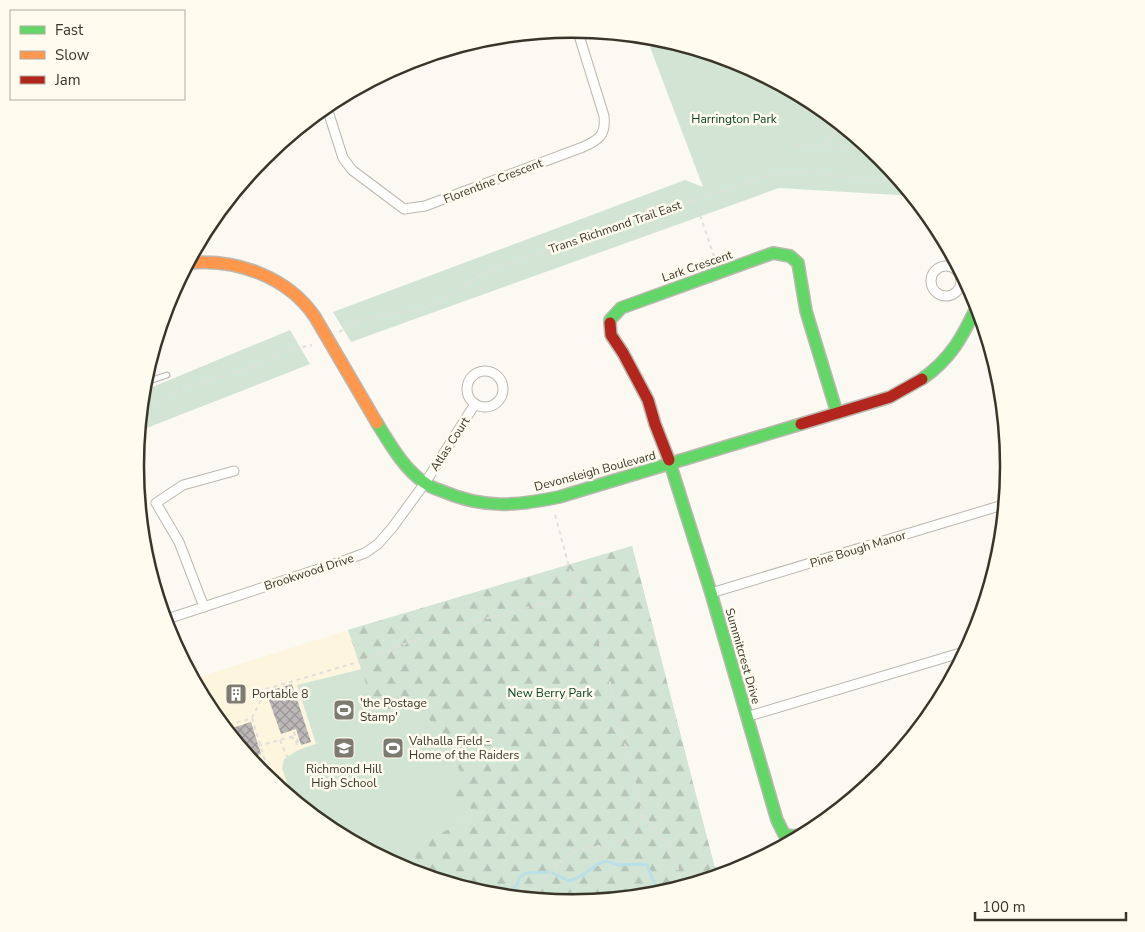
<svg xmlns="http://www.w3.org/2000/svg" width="1145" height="932" font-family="'Nunito Sans',sans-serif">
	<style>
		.built { fill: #fdf5dd }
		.green { fill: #d2e4d4; fill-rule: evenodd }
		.forest { fill: url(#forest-firs) }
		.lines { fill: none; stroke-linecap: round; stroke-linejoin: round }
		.stream { stroke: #b9e0e8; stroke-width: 3 }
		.building { fill: url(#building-cross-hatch) }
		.lane-casing { stroke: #bbb8af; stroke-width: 7 }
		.street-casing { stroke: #bbb8af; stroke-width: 11 }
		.fast-casing { stroke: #bbb8af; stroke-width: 14 }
		.slow-casing { stroke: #bbb8af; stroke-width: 14 }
		.jam-casing { stroke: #bbb8af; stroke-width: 14 }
		.path { stroke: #e0dfdc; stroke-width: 2; stroke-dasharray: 4 4; stroke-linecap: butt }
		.lane { stroke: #fefefd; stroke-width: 4.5 }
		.street { stroke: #fefefd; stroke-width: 9 }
		.fast { stroke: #63d668; stroke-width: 11 }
		.slow { stroke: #ff974d; stroke-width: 11 }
		.jam { stroke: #b3261e; stroke-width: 11 }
		.labels { text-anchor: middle; stroke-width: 5; stroke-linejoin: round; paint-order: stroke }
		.park-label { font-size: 12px; fill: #074127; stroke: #fffbee }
		.street-label { font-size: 12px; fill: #393529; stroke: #fffbee }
		.poi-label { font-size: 12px; fill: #393529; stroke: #fffbee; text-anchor: start }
		.rim { fill: none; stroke: #393529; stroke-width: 2.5 }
	</style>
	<defs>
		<pattern id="forest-firs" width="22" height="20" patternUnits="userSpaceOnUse" patternTransform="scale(1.25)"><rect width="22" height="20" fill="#d2e4d4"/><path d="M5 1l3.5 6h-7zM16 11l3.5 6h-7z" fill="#b5c4b6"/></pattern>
		<pattern id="building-cross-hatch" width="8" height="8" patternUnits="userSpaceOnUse" patternTransform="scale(1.25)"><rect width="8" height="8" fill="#bdb8b8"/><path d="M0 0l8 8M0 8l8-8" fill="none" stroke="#9b9696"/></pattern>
	</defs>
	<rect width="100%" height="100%" fill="#fbf9f2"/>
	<polygon class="built" points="348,630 364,674 422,707 494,828 406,870 329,829 263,775 209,709 193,679"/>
	<g class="green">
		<polygon points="670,41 740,62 816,103 882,157 914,196 779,188 351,342 333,312 685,180 703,187 650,47"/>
		<polygon points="290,330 310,364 139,431 143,391"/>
		<path d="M632,546L714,865L723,875L658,895L573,903L487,895L405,870L329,829L292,799L282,768L284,759L298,750L316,744L297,685L362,669L348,630ZM469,804L493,828L412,848L473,817Z"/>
	</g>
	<polygon class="forest" points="632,546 714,865 697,883 658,895 573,903 487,895 406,870 418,864 411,848 473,817 469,804 458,803 453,793 468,784 422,707 379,722 348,630"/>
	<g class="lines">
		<path class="stream" d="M489,895L504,888L511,891L517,885L520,877L526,873L551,872L569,881C585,876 587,870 600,863C608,859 612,864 619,865C629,865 637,863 647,865L659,894"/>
	</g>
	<g class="building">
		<polygon points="292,684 311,742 301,745 296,729 281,734 266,692"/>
		<polygon points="241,686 245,697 230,701 227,691"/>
		<polygon points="251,722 261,754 250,758 226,730"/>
	</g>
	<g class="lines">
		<g class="lane-casing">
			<polyline id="lane" points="143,383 167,375"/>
		</g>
		<g class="street-casing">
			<g id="street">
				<path d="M326,105L343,158L352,170L404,209L425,206L583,147C599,140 606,135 604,116L577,29"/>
				<circle cx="946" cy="281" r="15"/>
				<circle cx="485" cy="389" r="18"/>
				<polyline points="711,593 1006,504"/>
				<polyline points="204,607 179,542 156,503 183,485 234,471"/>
				<polyline points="164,620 346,560 365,553 378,544 392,528 425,483 475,404"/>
				<polyline points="746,717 967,651"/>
			</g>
		</g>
		<g class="fast-casing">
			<g id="fast">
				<polyline points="610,323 610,320 621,308 773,253 790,256 798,263 806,311 837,413"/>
				<path d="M922,379C951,359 963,336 978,304"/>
				<path d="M377,423C390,444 404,469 425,483C430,487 436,489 442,491C484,509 516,506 559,497L801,424"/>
				<polyline points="669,460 711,593 777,820 784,834 792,836 805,835"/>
			</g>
		</g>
		<g class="slow-casing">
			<path id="slow" d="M188,263C236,258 288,277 315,317L377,423"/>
		</g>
		<g class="jam-casing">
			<g id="jam">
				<polyline points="610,323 611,335 623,353 648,400 655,424 669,460"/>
				<polyline points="801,424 890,397 922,379"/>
			</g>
		</g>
		<g class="path">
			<polyline points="834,135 846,148"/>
			<polyline points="797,145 846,148 859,147 864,143"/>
			<polyline points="825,146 833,135 834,117"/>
			<polyline points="695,200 716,262"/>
			<polyline points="339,332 358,320 422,309 448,297 479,276 500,267 596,232 770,175 805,172 903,183"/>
			<polyline points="141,413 176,391 262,364 279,352 312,345"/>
			<polyline points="555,515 570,570 579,582 599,640 643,815 668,844 685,887"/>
			<polyline points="572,596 586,602"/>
			<polyline points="264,691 278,687 279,688"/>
			<polyline points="252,718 266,689 365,660 434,632 572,596 579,583"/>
			<polyline points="229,725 252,718 272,783"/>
			<polyline points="290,738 295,738 297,745 299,744 293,730"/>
			<polyline points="280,740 289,761"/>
			<polyline points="258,746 294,736"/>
			<polyline points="255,758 263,755"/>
			<polyline points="746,867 778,842"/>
			<path d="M530,899C543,882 553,865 572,853C588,844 615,848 629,838C635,833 639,821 643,815"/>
		</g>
		<use href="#lane" class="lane"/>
		<use href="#street" class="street"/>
		<use href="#fast" class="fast"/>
		<use href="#slow" class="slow"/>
		<use href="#jam" class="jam"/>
	</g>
	<defs>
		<g id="building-square" transform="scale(1.125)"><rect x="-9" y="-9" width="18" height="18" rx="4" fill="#7d7a6f" stroke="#fffbee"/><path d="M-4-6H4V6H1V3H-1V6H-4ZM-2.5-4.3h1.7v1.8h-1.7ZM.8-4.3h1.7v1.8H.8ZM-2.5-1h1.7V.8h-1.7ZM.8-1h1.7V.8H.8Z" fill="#fff"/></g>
		<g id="stadium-square" transform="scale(1.125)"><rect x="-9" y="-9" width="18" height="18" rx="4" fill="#7d7a6f" stroke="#fffbee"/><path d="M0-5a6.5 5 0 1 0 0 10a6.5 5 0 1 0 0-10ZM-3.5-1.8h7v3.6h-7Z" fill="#fff"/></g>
		<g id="school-square" transform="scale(1.125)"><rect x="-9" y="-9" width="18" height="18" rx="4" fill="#7d7a6f" stroke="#fffbee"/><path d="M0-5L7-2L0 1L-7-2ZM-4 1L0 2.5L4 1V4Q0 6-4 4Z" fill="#fff"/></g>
	</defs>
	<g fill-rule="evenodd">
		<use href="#building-square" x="236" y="694"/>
		<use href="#stadium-square" x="344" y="710"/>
		<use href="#school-square" x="344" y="748"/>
		<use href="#stadium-square" x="393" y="748"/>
	</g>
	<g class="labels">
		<g class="park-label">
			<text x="734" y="123">Harrington Park</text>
			<text x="550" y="697">New Berry Park</text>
		</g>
		<g class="street-label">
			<text transform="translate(493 181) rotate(-21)" y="4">Florentine Crescent</text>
			<text transform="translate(615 227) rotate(-19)" y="4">Trans Richmond Trail East</text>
			<text transform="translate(697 266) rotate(-19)" y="4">Lark Crescent</text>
			<text transform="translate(450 444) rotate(-57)" y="4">Atlas Court</text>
			<text transform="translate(595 471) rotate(-15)" y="4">Devonsleigh Boulevard</text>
			<text transform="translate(858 549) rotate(-17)" y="4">Pine Bough Manor</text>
			<text transform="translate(309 572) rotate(-18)" y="4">Brookwood Drive</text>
			<text transform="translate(743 656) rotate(74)" y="4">Summitcrest Drive</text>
		</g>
		<g class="poi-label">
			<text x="252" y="698">Portable 8</text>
			<text x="360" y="707">'the Postage<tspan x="360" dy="14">Stamp'</tspan></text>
			<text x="409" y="745">Valhalla Field -<tspan x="409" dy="14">Home of the Raiders</tspan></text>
			<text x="344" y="773" text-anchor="middle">Richmond Hill<tspan x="344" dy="14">High School</tspan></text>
		</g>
	</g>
	<path d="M0 0H1145V932H0ZM144 466a428 428 0 1 1 856 0a428 428 0 1 1-856 0Z" fill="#fffbee" fill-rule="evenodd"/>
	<path class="rim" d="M144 466a428 428 0 1 1 856 0a428 428 0 1 1-856 0Z"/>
	<rect x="10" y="10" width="175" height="90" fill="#fffbee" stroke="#b0ac9f"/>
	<rect x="20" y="26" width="25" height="8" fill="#63d668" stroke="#b0ac9f"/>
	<text x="55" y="35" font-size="15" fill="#393529">Fast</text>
	<rect x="20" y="51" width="25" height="8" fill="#ff974d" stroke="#b0ac9f"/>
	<text x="55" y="60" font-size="15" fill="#393529">Slow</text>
	<rect x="20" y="76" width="25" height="8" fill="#b3261e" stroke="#b0ac9f"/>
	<text x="55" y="85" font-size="15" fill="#393529">Jam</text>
	<path d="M975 912v8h151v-8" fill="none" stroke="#393529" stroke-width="2.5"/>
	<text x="982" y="912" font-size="15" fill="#393529" stroke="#fffbee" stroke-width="4" paint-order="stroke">100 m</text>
</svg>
